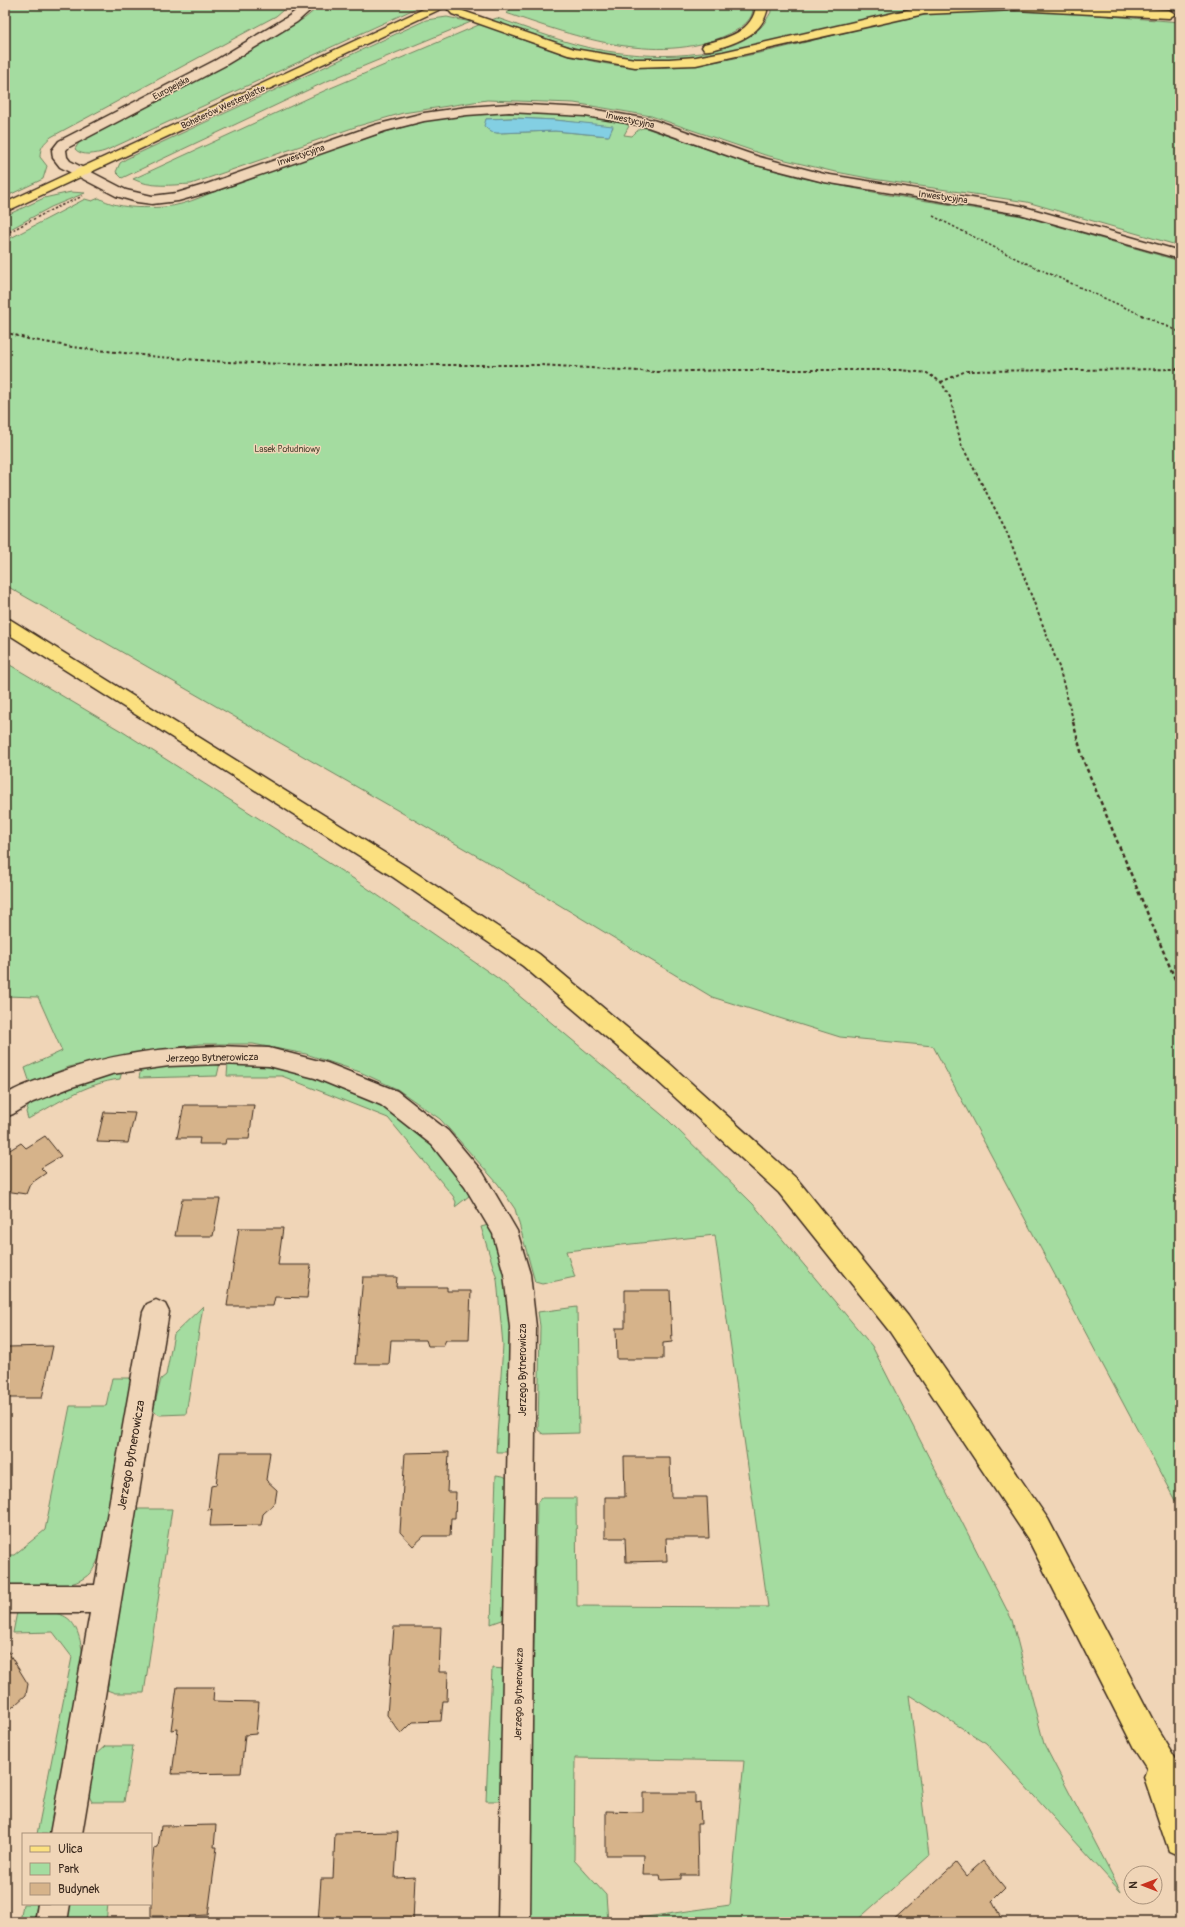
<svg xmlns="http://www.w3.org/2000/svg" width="1185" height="1927" font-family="Pangolin,sans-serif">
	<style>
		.green { fill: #a4dca0; stroke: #70835f; fill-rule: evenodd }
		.water { fill: #83cfe3; stroke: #668d94 }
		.building { fill: #d6b38a; stroke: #3b2a1e }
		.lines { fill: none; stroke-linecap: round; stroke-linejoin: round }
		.minor-casing { stroke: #3b2a1e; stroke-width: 3 }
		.major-casing { stroke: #3b2a1e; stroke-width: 3 }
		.highway-casing { stroke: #3b2a1e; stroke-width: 3 }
		.path-far2 { stroke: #3b2a1e; stroke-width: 1.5; stroke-dasharray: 2.5 2; stroke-linecap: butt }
		.path-far1 { stroke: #3b2a1e; stroke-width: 2; stroke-dasharray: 3 2.5; stroke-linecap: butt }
		.path { stroke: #3b2a1e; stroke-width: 2.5; stroke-dasharray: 4 3; stroke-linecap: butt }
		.minor { fill: #f0d5b7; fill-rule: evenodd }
		.major { fill: #fbe080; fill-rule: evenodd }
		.highway { fill: #fbe080; fill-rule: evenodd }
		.labels { text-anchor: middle; stroke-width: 3; stroke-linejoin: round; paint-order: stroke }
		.far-street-label { font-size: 9px; fill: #3b2a1e; stroke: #f0d5b7 }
		.far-park-label { font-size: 9px; fill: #4b4532; stroke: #f0d5b7 }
		.street-label { font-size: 10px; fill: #3b2a1e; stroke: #f0d5b7 }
		.near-street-label { font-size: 12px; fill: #3b2a1e; stroke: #f0d5b7 }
	</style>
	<rect width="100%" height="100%" fill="#f0d5b7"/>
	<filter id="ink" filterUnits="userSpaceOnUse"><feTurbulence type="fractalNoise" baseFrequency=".025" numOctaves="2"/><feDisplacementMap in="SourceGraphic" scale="8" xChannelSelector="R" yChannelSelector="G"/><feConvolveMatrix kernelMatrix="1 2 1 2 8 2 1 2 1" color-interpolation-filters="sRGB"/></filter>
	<g filter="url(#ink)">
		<g class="green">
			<path d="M5,5H289L276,16L51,137C44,143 40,147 40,157L47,166L43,179L5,197Z"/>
			<path d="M321,5H423L105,151C96,154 82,157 75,149L80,141L255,47L305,18Z"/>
			<path d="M496,5H752C756,16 744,26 735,31C664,69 576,37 506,13L510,11Z"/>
			<path d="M770,5H935L714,54C685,59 654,62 625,59C579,52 535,36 491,20L497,18C527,28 556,40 586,47C633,58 722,64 759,29C764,25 768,17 771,12Z"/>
			<polygon points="1110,5 1148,5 1180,8 1180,11"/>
			<path d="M971,9L1039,10L1180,22V246L1027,202L873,179L831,171L765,155L651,116L574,103L487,100L403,113L358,126L191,184C171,185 151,188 133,179L326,90L481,24C531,43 581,64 635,67C683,70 727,60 773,50C838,35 904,15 971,9Z"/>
			<polygon points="447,17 471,22 325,82 122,178 116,172 120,163 126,159 426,20"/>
			<path d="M523,112L592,117L625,123L629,126L624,135L632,136C636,132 640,127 646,128L750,164L802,178L883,194L1022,216L1180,261V1510L933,1046L840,1037L712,997L498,868L5,585V241L85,199L92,201L99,198C118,209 143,208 164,207C190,205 212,191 236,183C295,162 354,140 414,124C449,115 487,113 523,112ZM513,118L555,120L613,127L608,136L555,131L497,133L486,128V119Z"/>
			<polygon points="71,192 85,193 51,207 5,232 5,216 44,198"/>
			<polygon points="5,662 123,732 354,879 499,979 667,1119 753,1204 872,1346 1012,1620 1044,1744 1121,1892 986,1743 909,1695 929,1856 855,1922 638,1922 639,1918 730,1905 744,1761 575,1758 574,1860 606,1895 608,1922 528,1922 537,1503 541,1498 576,1498 577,1606 768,1607 715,1235 566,1251 575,1277 542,1284 535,1282 515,1209 498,1184 440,1119 397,1089 360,1072 306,1054 253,1044 199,1044 120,1056 69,1067 30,1083 25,1068 62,1051 38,997 5,996"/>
			<polygon points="220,1063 217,1076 139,1078 141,1068"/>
			<path d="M228,1063C308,1066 390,1096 444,1157C453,1167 461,1180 470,1191L469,1196L455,1207L456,1202L453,1196L388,1118L282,1076H227Z"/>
			<path d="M122,1071L120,1079C86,1083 58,1103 28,1119L26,1112L30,1102L87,1079Z"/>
			<polygon points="492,1224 501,1246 514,1338 512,1449 507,1452 496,1452 503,1345 497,1279 481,1227"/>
			<polygon points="203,1306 186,1414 160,1415 153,1411 161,1379 166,1375 174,1334"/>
			<polygon points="577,1307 579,1433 543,1434 538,1430 540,1326 538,1312"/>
			<path d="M112,1378H132L102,1550C98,1560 94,1572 84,1578C66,1591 26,1586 5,1586V1555H14L45,1530L70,1406H106Z"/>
			<polygon points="496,1475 503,1476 511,1480 505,1619 491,1624"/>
			<polygon points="136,1509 172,1509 144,1693 115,1693 107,1690"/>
			<path d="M17,1612C59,1612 77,1607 83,1657L50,1834H37L72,1657L53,1632L13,1633Z"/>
			<polygon points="492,1668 505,1669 500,1801 486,1801"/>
			<polygon points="106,1746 133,1746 124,1802 92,1802 87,1792 95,1756"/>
			<polygon points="23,1904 37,1904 34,1922 20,1922"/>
			<polygon points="68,1904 108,1904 106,1922 65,1922"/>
		</g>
		<polygon class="water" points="513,118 555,120 613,126 609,136 555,131 497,133 491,132 484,126 486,119"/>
		<g class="building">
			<polygon points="184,1105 254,1105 249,1139 226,1139 225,1144 199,1144 200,1138 177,1138"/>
			<polygon points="104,1112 135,1113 128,1143 97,1142"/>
			<polygon points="45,1136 61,1156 41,1168 46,1173 30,1184 26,1194 5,1191 5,1153 21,1143 26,1148"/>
			<polygon points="182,1199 220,1199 213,1236 175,1236"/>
			<polygon points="239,1228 283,1228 278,1265 311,1265 307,1298 275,1297 273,1306 227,1306"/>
			<polygon points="363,1277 397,1277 396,1287 447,1287 447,1291 471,1291 469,1340 446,1340 443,1346 428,1346 426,1340 391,1340 389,1364 355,1364"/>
			<polygon points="625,1290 670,1290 672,1342 663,1343 663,1359 617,1359 616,1328 625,1328"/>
			<polygon points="53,1346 42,1398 5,1398 5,1362 8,1347"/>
			<polygon points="220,1452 270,1452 266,1480 277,1490 275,1503 263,1514 261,1525 210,1526 212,1509 208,1510 211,1486 216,1485"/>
			<polygon points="449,1452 447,1492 456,1492 455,1518 451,1518 450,1536 424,1536 413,1546 400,1532 405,1453"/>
			<polygon points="624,1457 670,1457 671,1497 707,1497 709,1538 666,1538 667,1561 626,1562 625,1538 605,1538 605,1497 625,1497"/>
			<polygon points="394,1627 441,1627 439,1672 448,1672 447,1701 443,1701 441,1721 413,1722 401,1734 387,1715"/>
			<polygon points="5,1647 28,1684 26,1695 5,1714"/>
			<polygon points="177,1687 214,1687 213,1701 259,1702 256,1734 245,1735 241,1773 172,1774 178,1729 171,1730"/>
			<polygon points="643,1793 695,1793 695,1803 700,1802 701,1824 697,1824 698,1875 681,1875 681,1879 661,1880 660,1875 643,1875 644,1855 606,1855 606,1811 643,1812"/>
			<polygon points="216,1825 214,1847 217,1847 208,1915 190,1916 186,1922 171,1922 168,1916 151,1916 151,1870 154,1848 158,1847 161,1826"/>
			<polygon points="398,1832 395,1878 415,1877 413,1922 318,1922 321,1879 333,1879 335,1833"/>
			<polygon points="983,1861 1005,1888 992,1901 1003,1922 891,1922 956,1863 966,1876"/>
		</g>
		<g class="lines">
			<g class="minor-casing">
				<g id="minor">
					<polygon points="303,5 316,5 297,22 224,66 69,147 66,150 67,157 70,161 126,190 152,196 177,193 207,184 375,125 424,113 467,107 509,104 585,108 653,120 759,157 824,174 1021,206 1180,251 1180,259 1020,214 824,182 749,163 645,126 585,116 509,112 467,115 424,121 385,131 217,190 178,201 152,204 137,202 116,196 60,167 53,158 52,150 59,141 216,60 289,16"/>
					<path d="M220,1046L269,1048L327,1063L397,1091L448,1131L483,1173L517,1231L530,1274L536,1327L530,1922H498L510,1327L504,1274L493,1234L465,1187L432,1145L381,1105L315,1078L269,1066L220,1064L169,1066L112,1074L72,1087L33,1102L13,1114L5,1117V1095C18,1087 32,1082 47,1077C106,1054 157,1048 220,1046Z"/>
					<polygon points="156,1300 165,1304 169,1312 82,1834 50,1834 90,1613 5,1613 5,1585 95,1585 143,1312 147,1304"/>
					<polygon points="38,1904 70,1904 67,1922 35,1922"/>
				</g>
			</g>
			<g class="major-casing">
				<g id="major">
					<polygon points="432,5 447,5 445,7 5,212 5,203"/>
					<polygon points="5,618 11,620 407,867 539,954 669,1063 797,1179 908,1316 1048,1519 1158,1730 1180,1766 1180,1856 1169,1851 1144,1777 1147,1769 1136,1752 1028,1539 890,1332 779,1193 653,1077 523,966 393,877 5,632"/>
				</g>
			</g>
			<g class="highway-casing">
				<g id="highway">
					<polygon points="444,5 456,5 460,10 574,49 635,59 669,59 696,57 723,52 924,6 942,5 1075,5 1169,10 1175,14 1169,18 1015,10 924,14 696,65 635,67 568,55 452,14"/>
					<path d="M756,5H768C766,29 746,39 725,46C718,48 711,51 704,50L702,47L704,44C726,39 754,31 756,5Z"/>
				</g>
			</g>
			<g class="path-far2">
				<polyline points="933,216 1017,259 1144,316"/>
				<polyline points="5,234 53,209 83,196"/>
			</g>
			<g class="path-far1">
				<polyline points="1141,315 1180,332"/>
				<polyline points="5,332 28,339 72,347 159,357 226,362 316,365 540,365 656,372 731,370 900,370 927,373 941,382 950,397 961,444 1006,530 1059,667 1074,723"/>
				<polyline points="941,382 966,371 1180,369"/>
			</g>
			<polyline class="path" points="1073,722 1084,762 1180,991"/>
			<use href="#minor" class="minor"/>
			<use href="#major" class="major"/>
			<use href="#highway" class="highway"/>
		</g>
	</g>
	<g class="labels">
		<g class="far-street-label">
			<text transform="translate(171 88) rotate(-28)" y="3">Europejska</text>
			<text transform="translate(223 107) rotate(-25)" y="3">Bohaterów Westerplatte</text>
			<text transform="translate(630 120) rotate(12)" y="3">Inwestycyjna</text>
			<text transform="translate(301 155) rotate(-19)" y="3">Inwestycyjna</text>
			<text transform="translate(943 197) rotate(8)" y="3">Inwestycyjna</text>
		</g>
		<g class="far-park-label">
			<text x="287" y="452">Lasek Południowy</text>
		</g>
		<g class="street-label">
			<text transform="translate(212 1057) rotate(-1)" y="4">Jerzego Bytnerowicza</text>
			<text transform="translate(522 1370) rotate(-90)" y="4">Jerzego Bytnerowicza</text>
			<text transform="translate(518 1694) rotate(-89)" y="4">Jerzego Bytnerowicza</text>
		</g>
		<g class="near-street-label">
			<text transform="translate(131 1455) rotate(-80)" y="4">Jerzego Bytnerowicza</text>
		</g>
	</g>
	<rect width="1185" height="1927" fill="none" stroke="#f0d5b7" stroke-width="20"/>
	<rect x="10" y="10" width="1165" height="1907" fill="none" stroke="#3b2a1e" stroke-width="1.5" filter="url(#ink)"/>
	<rect x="22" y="1833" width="130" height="72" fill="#f0d5b7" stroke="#a8917a"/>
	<rect x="30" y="1846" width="20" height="6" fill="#fbe080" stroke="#a8917a"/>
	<text x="58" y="1853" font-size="12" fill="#3b2a1e">Ulica</text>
	<rect x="30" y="1863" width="20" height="12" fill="#a4dca0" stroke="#a8917a"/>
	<text x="58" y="1873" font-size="12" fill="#3b2a1e">Park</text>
	<rect x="30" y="1883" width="20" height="12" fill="#d6b38a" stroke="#a8917a"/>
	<text x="58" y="1893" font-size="12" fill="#3b2a1e">Budynek</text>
	<g transform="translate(1143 1885) rotate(270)"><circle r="19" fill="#f0d5b7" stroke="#a8917a"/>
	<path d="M0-3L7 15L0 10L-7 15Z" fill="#c8321e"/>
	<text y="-6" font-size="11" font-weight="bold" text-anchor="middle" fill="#3b2a1e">N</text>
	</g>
</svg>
